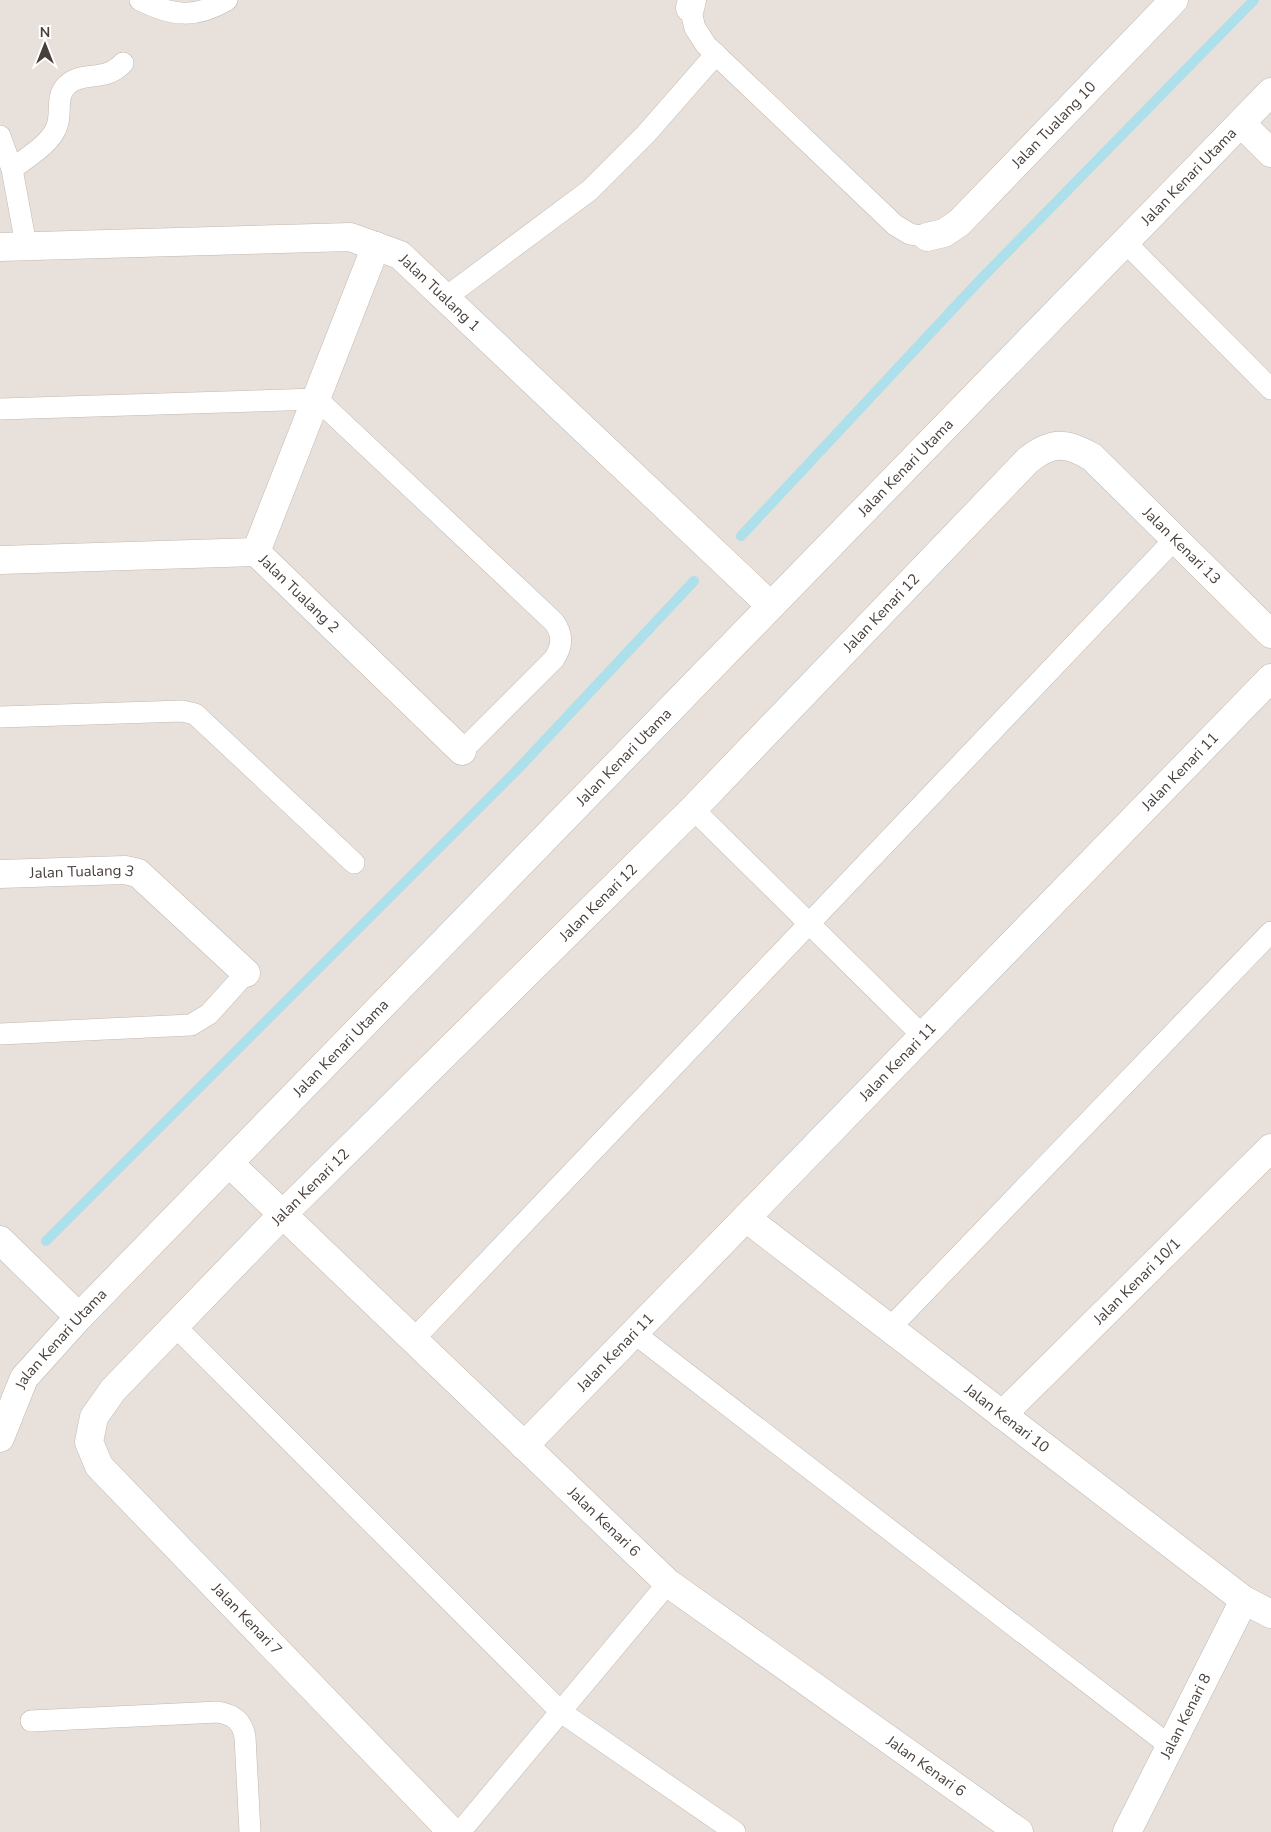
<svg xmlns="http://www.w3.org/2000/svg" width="1271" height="1832" font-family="'Nunito Sans',sans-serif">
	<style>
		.residential { fill: #e8e0da }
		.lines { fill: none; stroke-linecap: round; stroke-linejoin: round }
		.stream { stroke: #aee0eb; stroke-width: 10 }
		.service-casing { stroke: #c2b8b1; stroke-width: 22 }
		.minor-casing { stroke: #c2b8b1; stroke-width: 29 }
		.service { stroke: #fff; stroke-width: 21 }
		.minor { stroke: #fff; stroke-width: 28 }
		.labels { text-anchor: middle; stroke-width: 5; stroke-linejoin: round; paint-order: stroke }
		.street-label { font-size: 15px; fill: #483f3a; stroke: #fff }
	</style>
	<rect width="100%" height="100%" fill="#f4efeb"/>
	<rect class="residential" x="0" y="0" width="1271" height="1832"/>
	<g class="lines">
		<g class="stream">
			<polyline points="741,536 979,281 1254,0"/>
			<polyline points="46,1241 518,769 694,581"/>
		</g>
		<g class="service-casing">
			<g id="service">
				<path d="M140,0C172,16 195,19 227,0"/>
				<polyline points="690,8 695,28 706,45 895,225 910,234 927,237"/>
				<polyline points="0,136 12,169 26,245"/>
				<path d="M12,169C26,158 51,144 57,126C62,113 55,97 67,85C84,70 105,83 123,63"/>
				<polyline points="1125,242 1271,389"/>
				<polyline points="445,298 590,190 646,134 716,54"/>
				<path d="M0,409L317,399L554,622C563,635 563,645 554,659L462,751"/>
				<polyline points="0,717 182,711 195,714 354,863"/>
				<polyline points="693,809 923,1036"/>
				<polyline points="0,1034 191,1025 209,1014 246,973"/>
				<polyline points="174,1325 561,1712 735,1832"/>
				<polyline points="889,1329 1271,932"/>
				<polyline points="634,1333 1170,1746"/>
				<polyline points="413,1340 1175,539"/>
				<path d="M31,1721L218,1712C234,1715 242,1721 245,1737L250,1832"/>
				<polyline points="460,1832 668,1583"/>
			</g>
		</g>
		<g class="minor-casing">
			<g id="minor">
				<polyline points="690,8 692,0"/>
				<polyline points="1241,123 1271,153"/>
				<path id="s1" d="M927,237L944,233L959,223L1174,0"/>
				<path id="s2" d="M0,247L350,237L400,255L771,606"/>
				<polyline points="256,552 376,246"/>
				<path id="s3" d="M0,560L256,552L462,751"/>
				<path id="s4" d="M0,874L125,870L138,873L246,973"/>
				<path id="s5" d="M229,1163L668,1583L1019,1832"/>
				<path id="s6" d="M746,1218L1244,1600L1271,1614"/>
				<polyline points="0,1240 79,1317"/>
				<path id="s7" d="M1002,1415L1271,1148"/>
				<path id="s8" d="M0,1438L24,1378L79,1317L1271,92"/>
				<path id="s9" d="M524,1446L1271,678"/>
				<path id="s10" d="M452,1832L99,1466L89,1442L94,1417L113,1390L282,1215L693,809L1028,460C1052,441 1066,442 1092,457L1271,634"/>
				<path id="s11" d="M1127,1832L1244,1600"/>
			</g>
		</g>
		<use href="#service" class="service"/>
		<use href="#minor" class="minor"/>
	</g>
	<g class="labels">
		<g class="street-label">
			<text dy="5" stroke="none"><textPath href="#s1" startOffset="172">Jalan Tualang 10</textPath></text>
			<text dy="5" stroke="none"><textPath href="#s8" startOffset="1738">Jalan Kenari Utama</textPath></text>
			<text dy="5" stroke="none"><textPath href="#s2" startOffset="458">Jalan Tualang 1</textPath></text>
			<text dy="5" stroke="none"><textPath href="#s8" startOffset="1332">Jalan Kenari Utama</textPath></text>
			<text dy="5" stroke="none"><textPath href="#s10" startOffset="2094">Jalan Kenari 13</textPath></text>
			<text dy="5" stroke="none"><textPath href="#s3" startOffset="316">Jalan Tualang 2</textPath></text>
			<text dy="5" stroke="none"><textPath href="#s10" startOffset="1686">Jalan Kenari 12</textPath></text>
			<text dy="5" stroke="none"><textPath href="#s8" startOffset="928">Jalan Kenari Utama</textPath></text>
			<text dy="5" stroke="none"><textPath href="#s9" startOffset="941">Jalan Kenari 11</textPath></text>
			<text dy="5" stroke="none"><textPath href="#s4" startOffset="82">Jalan Tualang 3</textPath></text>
			<text dy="5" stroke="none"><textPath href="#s10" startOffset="1281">Jalan Kenari 12</textPath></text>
			<text dy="5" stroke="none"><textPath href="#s8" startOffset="522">Jalan Kenari Utama</textPath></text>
			<text dy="5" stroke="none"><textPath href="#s9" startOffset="536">Jalan Kenari 11</textPath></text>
			<text dy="5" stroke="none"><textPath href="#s10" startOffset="876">Jalan Kenari 12</textPath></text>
			<text dy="5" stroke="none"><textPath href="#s7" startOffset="190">Jalan Kenari 10/1</textPath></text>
			<text dy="5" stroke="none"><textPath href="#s8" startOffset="118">Jalan Kenari Utama</textPath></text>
			<text dy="5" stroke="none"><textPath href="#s9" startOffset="131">Jalan Kenari 11</textPath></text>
			<text dy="5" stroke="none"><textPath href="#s6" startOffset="329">Jalan Kenari 10</textPath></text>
			<text dy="5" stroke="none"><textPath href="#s5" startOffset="519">Jalan Kenari 6</textPath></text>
			<text transform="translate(247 1619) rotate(46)" y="5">Jalan Kenari 7</text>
			<text dy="5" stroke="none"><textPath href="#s11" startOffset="130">Jalan Kenari 8</textPath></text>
			<text dy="5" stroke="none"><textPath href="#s5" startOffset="924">Jalan Kenari 6</textPath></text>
		</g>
	</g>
	<g transform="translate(45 45)" stroke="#ffffff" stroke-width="4" paint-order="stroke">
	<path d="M0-4L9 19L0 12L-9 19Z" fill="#483f3a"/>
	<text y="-8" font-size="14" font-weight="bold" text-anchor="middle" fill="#483f3a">N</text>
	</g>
</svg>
